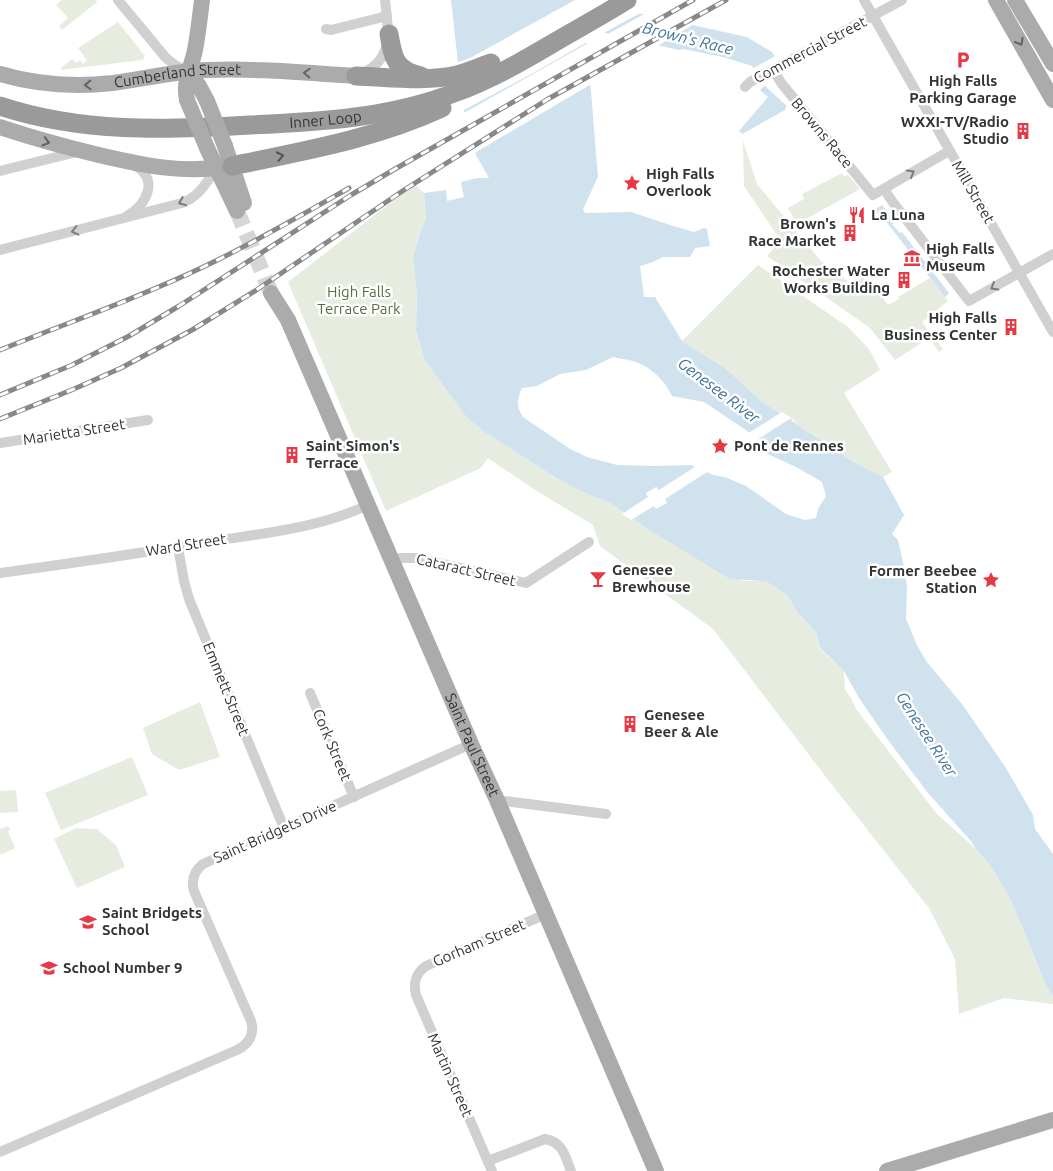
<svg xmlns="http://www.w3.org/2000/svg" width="1053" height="1171" font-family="Ubuntu,sans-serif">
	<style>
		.green { fill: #e6ecdf }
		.water { fill: #cfe2ee; fill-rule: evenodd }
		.pier { fill: #fff }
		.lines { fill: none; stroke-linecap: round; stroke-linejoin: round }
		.primary-tunnel { stroke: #d6d6d6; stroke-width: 16; stroke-dasharray: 16 8; stroke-linecap: butt }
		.street { stroke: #d0d0d0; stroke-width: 10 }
		.primary { stroke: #ababab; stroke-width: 16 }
		.highway { stroke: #9a9a9a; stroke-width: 19 }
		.rail-casing { stroke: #888; stroke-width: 5 }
		.rail { stroke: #fff; stroke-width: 3; stroke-dasharray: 9; stroke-linecap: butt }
		.primary-bridge { stroke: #ababab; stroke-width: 16 }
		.oneway { stroke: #636363 }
		.oneway2 { stroke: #525252 }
		.oneway3 { stroke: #7a7a7a }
		.labels { text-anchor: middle; stroke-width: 5; stroke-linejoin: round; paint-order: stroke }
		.street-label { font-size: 15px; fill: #333; stroke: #fff }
		.poi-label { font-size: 15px; font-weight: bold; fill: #333; stroke: #fff; text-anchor: start }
		.park-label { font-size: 15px; fill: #56703f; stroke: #fff }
		.water-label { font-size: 16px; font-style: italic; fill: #3f7597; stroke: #fff }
	</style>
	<rect width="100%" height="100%" fill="#fff"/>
	<g class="green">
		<polygon points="62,0 96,0 97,2 62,30 59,26 68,18 56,5"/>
		<polygon points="118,22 145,56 142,60 61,70 61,68 72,59 76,63 80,60 83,64 87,60 78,48"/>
		<polygon points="743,141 757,184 821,261 850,283 864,277 874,283 888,305 899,299 898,297 930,278 948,301 922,322 943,349 939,352 929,338 895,360 870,328 767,256 781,241 744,186"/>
		<polygon points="842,173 844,177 848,175 860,189 797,224 788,208 804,199 802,194"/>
		<polygon points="415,184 424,193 426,218 421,230 413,257 417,296 416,331 425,361 467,418 486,433 558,479 585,493 612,504 643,526 677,546 743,581 766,581 788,596 797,612 816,632 820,649 844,671 845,690 851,698 856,709 937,814 976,849 991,866 1011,900 1046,985 1053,996 1053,1004 1004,998 959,1014 955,959 929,908 829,781 713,629 600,546 593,525 535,490 488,458 481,468 386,511 288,282"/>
		<polygon points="758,265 848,327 869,349 880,370 844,393 892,472 883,477 857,464 761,401 725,368 682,341"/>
		<polygon points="200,702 220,757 179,770 152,754 143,728"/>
		<polygon points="132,757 148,795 61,830 45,793"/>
		<polygon points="16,790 18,812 0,813 0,791"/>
		<polygon points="8,826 10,830 8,832 15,848 0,855 0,829"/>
		<polygon points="76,828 97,829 116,845 125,867 77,888 54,839"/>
	</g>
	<g class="water">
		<path d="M451,0H578L747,37L772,52L794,85L785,110L742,134L739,131L768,97L760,90L764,86L752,66L723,57L683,49L679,50L584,28L587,43L598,177L583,209L585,213L631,212L670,225L694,232L704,228L707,229L710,246L695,248L690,257H663L653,262L640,266L644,297H655L682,341L725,368L761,401L857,464L883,477L904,515L892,534L898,540L904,567L907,587L906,619L917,645L926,661L962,704L1006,768L1033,815L1035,829L1053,854V996L1046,985L1011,900L991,866L976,849L970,840L928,793L888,740L859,698L844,671L820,648L816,632L797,612L788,596L766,581L730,579L643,526L612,504L585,493L558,479L486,433L467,418L425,361L416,331L417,296L413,257L421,230L426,218L424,193L446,190L447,201L464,197L461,182L477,178H489L476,155L463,108ZM613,357C622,359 633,360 641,364C655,371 666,383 672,396L704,402L765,443L768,454L796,467L822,482L826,496L818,509L816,518L805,520L786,514L746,486L725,477L713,475L691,465L654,466L617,465L587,457L570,449L523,417C516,407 517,398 522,388L537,386L560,374L586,370Z"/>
		<polygon points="882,205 895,222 892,224 900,233 902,232 949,293 945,297 881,215 879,216 875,209"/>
	</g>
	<g class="pier">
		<polygon points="575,0 589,0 642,12 602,34 587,31 589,41 535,72 462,111 456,63 472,57"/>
		<polygon points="646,13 679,20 694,24 656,47 608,34"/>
		<polygon points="590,42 593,83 473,154 462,114"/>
		<polygon points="777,55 796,85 788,107 765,86 762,87 752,69"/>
		<polygon points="782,412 796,421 794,422 791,418 757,440 747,434"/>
		<polygon points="698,465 710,470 665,499 667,503 656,509 654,506 631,520 622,514 648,497 646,493 656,487 659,490"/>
	</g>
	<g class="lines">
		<polyline class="primary-tunnel" points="237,211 271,293"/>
		<g class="street">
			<polyline points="118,0 166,58 175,65 186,71"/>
			<polyline points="864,0 1053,332"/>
			<polyline points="326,29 331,30 387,16"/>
			<polyline points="773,70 782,84 873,195 949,151"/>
			<path d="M363,73C395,58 388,29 385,0"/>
			<polyline points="745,87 750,82 902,0"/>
			<polyline points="0,171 77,152"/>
			<polyline points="884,189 892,201 969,301 1053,254"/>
			<path d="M127,216C147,204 160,179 134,165"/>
			<path d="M0,250L182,203C199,197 206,183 216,169"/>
			<polyline points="0,443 148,420"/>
			<polyline points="178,547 184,581 189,599 284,828"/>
			<polyline points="392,560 401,558 417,558 526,583 589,542"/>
			<path d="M0,573C74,563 148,552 221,540C272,532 321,527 368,505"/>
			<polyline points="310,693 354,797"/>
			<polyline points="497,800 606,814"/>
			<path d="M0,1152L237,1050C249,1044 255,1034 251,1021L194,891C191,880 194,871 203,864L471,744"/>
			<path d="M488,1161L545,1139C563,1142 565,1156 571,1171"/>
			<path d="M492,1171L416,995C413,983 415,974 426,966L546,914"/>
		</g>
		<g class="primary">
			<polyline points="996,0 1053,100"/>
			<polyline points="1015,0 1053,64"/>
			<polyline points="188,72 199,86 207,101"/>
			<path id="s1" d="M0,74C37,85 75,87 113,83C144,79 176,71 207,70C257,68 306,73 356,76"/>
			<path d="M187,100C183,80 191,69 195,50C198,34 200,17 202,0"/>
			<path d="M0,127C33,138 66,147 99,155C145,166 185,174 232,166"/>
			<polyline points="225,146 244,203"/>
			<polyline points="207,148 237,211"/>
			<path id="s2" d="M271,293L288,320L471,744L497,800L656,1171"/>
			<polyline points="887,1171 1053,1120"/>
		</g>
		<g class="highway">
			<path d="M389,34C393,58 395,70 421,76"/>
			<path d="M356,76C388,77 426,82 457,75C469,72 480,67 491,63"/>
			<path id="s3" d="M0,106C81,133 166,130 250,125C319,122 389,118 454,93C490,80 523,61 555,42C579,28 603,15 627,0"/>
			<path d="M232,166C303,151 375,139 442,108"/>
		</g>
		<g class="rail-casing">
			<g id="rail">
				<path d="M0,350C67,323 136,299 201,268C252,244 300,216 349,188"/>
				<polyline points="0,395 72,365 129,336 179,306 351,195 395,169 693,0"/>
				<polyline points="0,419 74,389 121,368 192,330 255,291 404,190 548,99 726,0"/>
			</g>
		</g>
		<use href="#rail" class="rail"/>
		<g class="primary-bridge">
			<polyline points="187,100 207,148"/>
			<polyline points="207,101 225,146"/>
		</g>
	</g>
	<defs><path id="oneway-chevron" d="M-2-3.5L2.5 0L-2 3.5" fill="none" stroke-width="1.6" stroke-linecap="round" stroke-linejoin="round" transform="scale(1.25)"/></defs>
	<g class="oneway">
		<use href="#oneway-chevron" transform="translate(1020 42) rotate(60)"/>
		<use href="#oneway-chevron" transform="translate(307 73) rotate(-177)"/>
		<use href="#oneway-chevron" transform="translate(88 85) rotate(178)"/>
		<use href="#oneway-chevron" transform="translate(46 142) rotate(16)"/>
	</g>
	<use class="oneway2" href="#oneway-chevron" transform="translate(280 156) rotate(-12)"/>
	<g class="oneway3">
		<use href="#oneway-chevron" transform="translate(911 173) rotate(-30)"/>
		<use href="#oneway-chevron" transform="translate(182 202) rotate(158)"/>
		<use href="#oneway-chevron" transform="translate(75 231) rotate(166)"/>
		<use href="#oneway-chevron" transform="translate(994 287) rotate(150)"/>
	</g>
	<defs>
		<g id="parking-bare" transform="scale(1.35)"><path d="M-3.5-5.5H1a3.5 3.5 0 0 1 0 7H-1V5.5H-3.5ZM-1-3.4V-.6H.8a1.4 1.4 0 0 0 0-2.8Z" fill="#e63946" stroke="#fff" stroke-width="2.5" paint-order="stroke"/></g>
		<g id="building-bare" transform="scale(1.35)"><path d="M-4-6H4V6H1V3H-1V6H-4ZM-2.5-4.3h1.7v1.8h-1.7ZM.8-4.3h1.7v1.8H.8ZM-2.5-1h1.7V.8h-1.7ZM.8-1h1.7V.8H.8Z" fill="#e63946" stroke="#fff" stroke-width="2.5" paint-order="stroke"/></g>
		<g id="sight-bare" transform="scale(1.35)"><path d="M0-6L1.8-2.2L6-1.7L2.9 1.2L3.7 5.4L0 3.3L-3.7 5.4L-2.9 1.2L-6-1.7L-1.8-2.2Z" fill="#e63946" stroke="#fff" stroke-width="2.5" paint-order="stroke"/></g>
		<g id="restaurant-bare" transform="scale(1.35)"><path d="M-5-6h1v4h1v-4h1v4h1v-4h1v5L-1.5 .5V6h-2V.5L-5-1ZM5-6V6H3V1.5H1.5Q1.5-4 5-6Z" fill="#e63946" stroke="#fff" stroke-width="2.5" paint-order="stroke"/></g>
		<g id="museum-bare" transform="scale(1.35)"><path d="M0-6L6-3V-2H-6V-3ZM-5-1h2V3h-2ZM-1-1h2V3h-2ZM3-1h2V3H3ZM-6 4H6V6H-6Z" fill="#e63946" stroke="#fff" stroke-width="2.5" paint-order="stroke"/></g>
		<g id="bar-bare" transform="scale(1.35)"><path d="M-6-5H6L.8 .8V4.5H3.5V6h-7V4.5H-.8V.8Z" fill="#e63946" stroke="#fff" stroke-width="2.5" paint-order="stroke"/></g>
		<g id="school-bare" transform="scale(1.35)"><path d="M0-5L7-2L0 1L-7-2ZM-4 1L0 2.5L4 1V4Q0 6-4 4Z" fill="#e63946" stroke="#fff" stroke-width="2.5" paint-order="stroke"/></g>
	</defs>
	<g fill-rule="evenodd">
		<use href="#parking-bare" x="963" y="60"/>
		<use href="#building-bare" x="1023" y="131"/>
		<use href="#sight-bare" x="632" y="183"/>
		<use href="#restaurant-bare" x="857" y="215"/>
		<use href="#building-bare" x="850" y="233"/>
		<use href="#museum-bare" x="912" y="258"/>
		<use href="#building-bare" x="904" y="280"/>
		<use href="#building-bare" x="1011" y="327"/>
		<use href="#sight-bare" x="720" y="446"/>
		<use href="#building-bare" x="292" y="455"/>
		<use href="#bar-bare" x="598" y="579"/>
		<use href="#sight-bare" x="991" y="580"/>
		<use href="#building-bare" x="630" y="724"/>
		<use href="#school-bare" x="88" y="922"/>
		<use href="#school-bare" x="49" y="968"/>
	</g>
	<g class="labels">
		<g class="street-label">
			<text transform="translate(810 50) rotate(-28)" y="5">Commercial Street</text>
			<text dy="5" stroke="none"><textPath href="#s1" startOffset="179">Cumberland Street</textPath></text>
			<text dy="5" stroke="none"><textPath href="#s3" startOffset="328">Inner Loop</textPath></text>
			<text transform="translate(822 133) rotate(50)" y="5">Browns Race</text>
			<text transform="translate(973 192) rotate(60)" y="5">Mill Street</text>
			<text transform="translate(74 432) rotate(-9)" y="5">Marietta Street</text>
			<text transform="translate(186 545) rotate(-9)" y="5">Ward Street</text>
			<text transform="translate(466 570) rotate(13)" y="5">Cataract Street</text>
			<text transform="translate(226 689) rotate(68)" y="5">Emmett Street</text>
			<text transform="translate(332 745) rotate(67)" y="5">Cork Street</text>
			<text dy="5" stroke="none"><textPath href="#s2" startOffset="495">Saint Paul Street</textPath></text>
			<text transform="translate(275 832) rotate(-24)" y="5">Saint Bridgets Drive</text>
			<text transform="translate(479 943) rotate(-23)" y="5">Gorham Street</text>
			<text transform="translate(450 1075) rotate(66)" y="5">Martin Street</text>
		</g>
		<g class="poi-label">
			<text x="963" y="86" text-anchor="middle">High Falls<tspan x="963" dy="17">Parking Garage</tspan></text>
			<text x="1009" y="127" text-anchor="end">WXXI-TV/Radio<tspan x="1009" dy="17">Studio</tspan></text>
			<text x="646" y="179">High Falls<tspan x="646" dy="17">Overlook</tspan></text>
			<text x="871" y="220">La Luna</text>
			<text x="836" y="229" text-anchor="end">Brown's<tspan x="836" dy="17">Race Market</tspan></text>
			<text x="926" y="254">High Falls<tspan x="926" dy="17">Museum</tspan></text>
			<text x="890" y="276" text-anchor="end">Rochester Water<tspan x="890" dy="17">Works Building</tspan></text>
			<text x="997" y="323" text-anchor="end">High Falls<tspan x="997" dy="17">Business Center</tspan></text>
			<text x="306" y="451">Saint Simon's<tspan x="306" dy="17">Terrace</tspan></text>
			<text x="734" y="451">Pont de Rennes</text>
			<text x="612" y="575">Genesee<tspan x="612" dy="17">Brewhouse</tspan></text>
			<text x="977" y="576" text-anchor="end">Former Beebee<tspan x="977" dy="17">Station</tspan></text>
			<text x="644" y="720">Genesee<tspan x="644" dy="17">Beer &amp; Ale</tspan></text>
			<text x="102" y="918">Saint Bridgets<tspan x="102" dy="17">School</tspan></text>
			<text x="63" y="973">School Number 9</text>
		</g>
		<g class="park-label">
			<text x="359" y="297">High Falls<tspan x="359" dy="17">Terrace Park</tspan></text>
		</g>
		<g class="water-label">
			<text transform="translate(688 38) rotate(14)" y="6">Brown's Race</text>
			<text transform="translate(719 390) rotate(37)" y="6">Genesee River</text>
			<text transform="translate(927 734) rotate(57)" y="6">Genesee River</text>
		</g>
	</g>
</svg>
